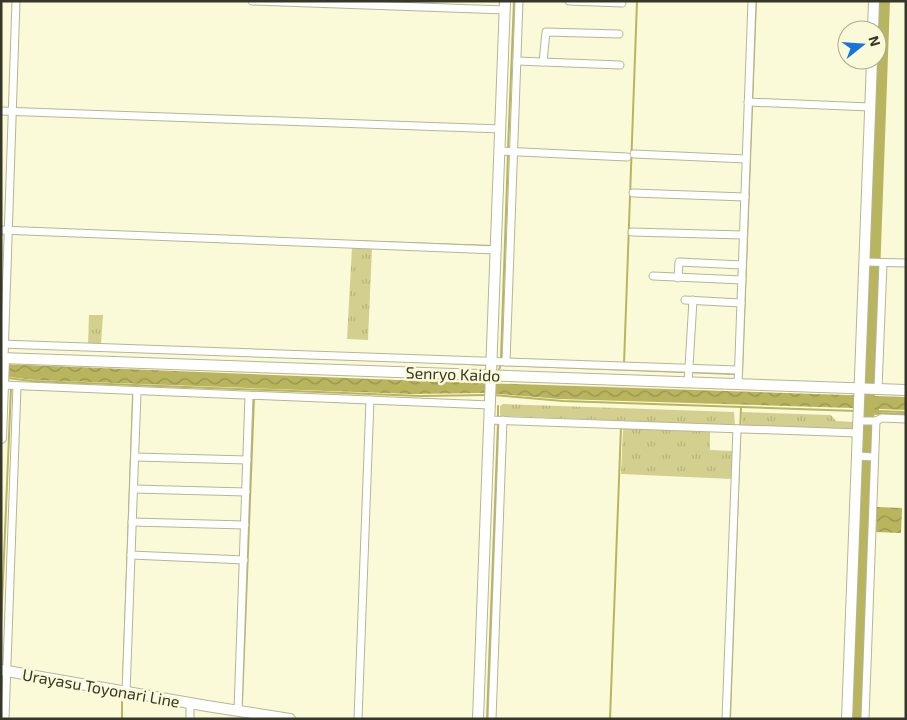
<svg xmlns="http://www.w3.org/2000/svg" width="907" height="720" font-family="'Exo 2',sans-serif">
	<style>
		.grass { fill: url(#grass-tufts) }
		.water { fill: url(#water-waves) }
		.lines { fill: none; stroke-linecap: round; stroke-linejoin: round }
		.stream { stroke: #b9b45e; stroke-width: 2 }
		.river { stroke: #b9b45e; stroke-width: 12 }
		.street-casing { stroke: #b6b595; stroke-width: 9 }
		.secondary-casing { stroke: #b6b595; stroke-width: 12 }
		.street { stroke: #fff; stroke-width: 7 }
		.secondary { stroke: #fff; stroke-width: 10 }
		.labels { text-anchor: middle; stroke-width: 5; stroke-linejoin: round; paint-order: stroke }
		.street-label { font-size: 16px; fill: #363629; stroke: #fbfad8 }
	</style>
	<defs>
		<pattern id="grass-tufts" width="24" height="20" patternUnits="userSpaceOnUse" patternTransform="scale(1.25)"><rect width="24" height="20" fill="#d3d08f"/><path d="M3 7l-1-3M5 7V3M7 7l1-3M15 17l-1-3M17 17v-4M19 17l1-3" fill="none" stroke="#b6b37b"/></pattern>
		<pattern id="water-waves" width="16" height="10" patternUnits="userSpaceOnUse" patternTransform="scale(1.25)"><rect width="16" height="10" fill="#b9b45e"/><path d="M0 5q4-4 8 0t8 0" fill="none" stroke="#97934e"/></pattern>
	</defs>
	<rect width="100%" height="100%" fill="#fbfad8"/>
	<g class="grass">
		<polygon points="352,247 372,248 368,340 347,339"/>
		<polygon points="89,315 103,315 101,344 88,344"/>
		<polygon points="503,404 734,412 735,425 500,416 500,406"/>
		<polygon points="742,412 831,415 836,421 854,422 853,430 742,426"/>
		<polygon points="623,428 710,432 710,450 733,451 732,479 621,474"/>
	</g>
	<g class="water">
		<polygon points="1,364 423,381 906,397 906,410 879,409 879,415 864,414 853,408 559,399 485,393 411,394 35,380 1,376"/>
		<polygon points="877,507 902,508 901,533 876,532"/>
	</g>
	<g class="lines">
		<g class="stream">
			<polyline points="508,149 514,1"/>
			<polyline points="348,241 493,246"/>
			<polyline points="306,358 371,360"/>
			<polyline points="501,359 508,154"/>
			<polyline points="449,363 486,365"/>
			<polyline points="624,364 637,1"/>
			<polyline points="499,365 735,374"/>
			<polyline points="499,370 501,363"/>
			<polyline points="741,374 742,374 756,1"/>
			<polyline points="7,378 32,381 421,396 487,395"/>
			<polyline points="494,395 563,401 856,411"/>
			<polyline points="498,406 498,419"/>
			<polyline points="878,411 906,412"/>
			<polyline points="878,413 906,414"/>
			<polyline points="1,628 11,388"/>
			<polyline points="123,684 133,396"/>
			<polyline points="242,703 254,398"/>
			<polyline points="122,719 122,702"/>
			<polyline points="242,719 242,718"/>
			<polyline points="487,719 498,423"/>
			<polyline points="610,719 621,427"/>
			<polyline points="730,719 741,407"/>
		</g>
		<g class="river">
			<polyline points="870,384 884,1"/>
			<polyline points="858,719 869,394"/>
		</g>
		<g class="street-casing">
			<g id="street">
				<polyline points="252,1 505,10"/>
				<polyline points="569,1 622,3"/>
				<polyline points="517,61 620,65"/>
				<polyline points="543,62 546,32 619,34"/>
				<polyline points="748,102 870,107"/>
				<polyline points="1,111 501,129"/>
				<polyline points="500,151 627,157"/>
				<polyline points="634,154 746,159"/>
				<polyline points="633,193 745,197"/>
				<polyline points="1,230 496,250"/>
				<polyline points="632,232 743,235"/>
				<polyline points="864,262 906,263"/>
				<polyline points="653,276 742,280"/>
				<polyline points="678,278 679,262 742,265"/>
				<polyline points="685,300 741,303"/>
				<polyline points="1,344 738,370"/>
				<polyline points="4,358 16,1"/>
				<polyline points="506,362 519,1"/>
				<polyline points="688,383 693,300"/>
				<polyline points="738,384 752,1"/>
				<polyline points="3,385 490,405"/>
				<polyline points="878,389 883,263"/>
				<polyline points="489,420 858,433"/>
				<polyline points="858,421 876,421 882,418 906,419"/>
				<polyline points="857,456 874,457"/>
				<polyline points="135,457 247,460"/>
				<polyline points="134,489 246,492"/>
				<polyline points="132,522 245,525"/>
				<polyline points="131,555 244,560"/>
				<polyline points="126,693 137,392"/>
				<polyline points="238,710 249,396"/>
				<polyline points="5,719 17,387"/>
				<polyline points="190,719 190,704"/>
				<polyline points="358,719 370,400"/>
				<polyline points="492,719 503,420"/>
				<polyline points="726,719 737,429"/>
				<polyline points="865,719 876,421"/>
			</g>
		</g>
		<g class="secondary-casing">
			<g id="secondary">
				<polyline points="873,30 874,1"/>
				<polyline points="1,358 906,390"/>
				<polyline points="1,438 4,358"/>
				<polyline points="1,670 207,706 290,719"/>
				<polyline points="478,719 505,1"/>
				<polyline points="847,719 872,60"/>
			</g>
		</g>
		<use href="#street" class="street"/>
		<use href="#secondary" class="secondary"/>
	</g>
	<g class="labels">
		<g class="street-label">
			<text transform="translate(453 374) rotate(2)" y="6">Senryo Kaido</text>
			<text transform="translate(101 688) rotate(10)" y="6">Urayasu Toyonari Line</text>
		</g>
	</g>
	<rect width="907" height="720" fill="none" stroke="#363629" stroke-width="5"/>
	<g transform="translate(862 45) rotate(73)"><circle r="24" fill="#fbfad8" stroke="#acac92"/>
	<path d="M0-4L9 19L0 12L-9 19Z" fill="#1774dd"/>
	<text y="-8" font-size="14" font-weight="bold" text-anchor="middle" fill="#363629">N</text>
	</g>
</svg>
